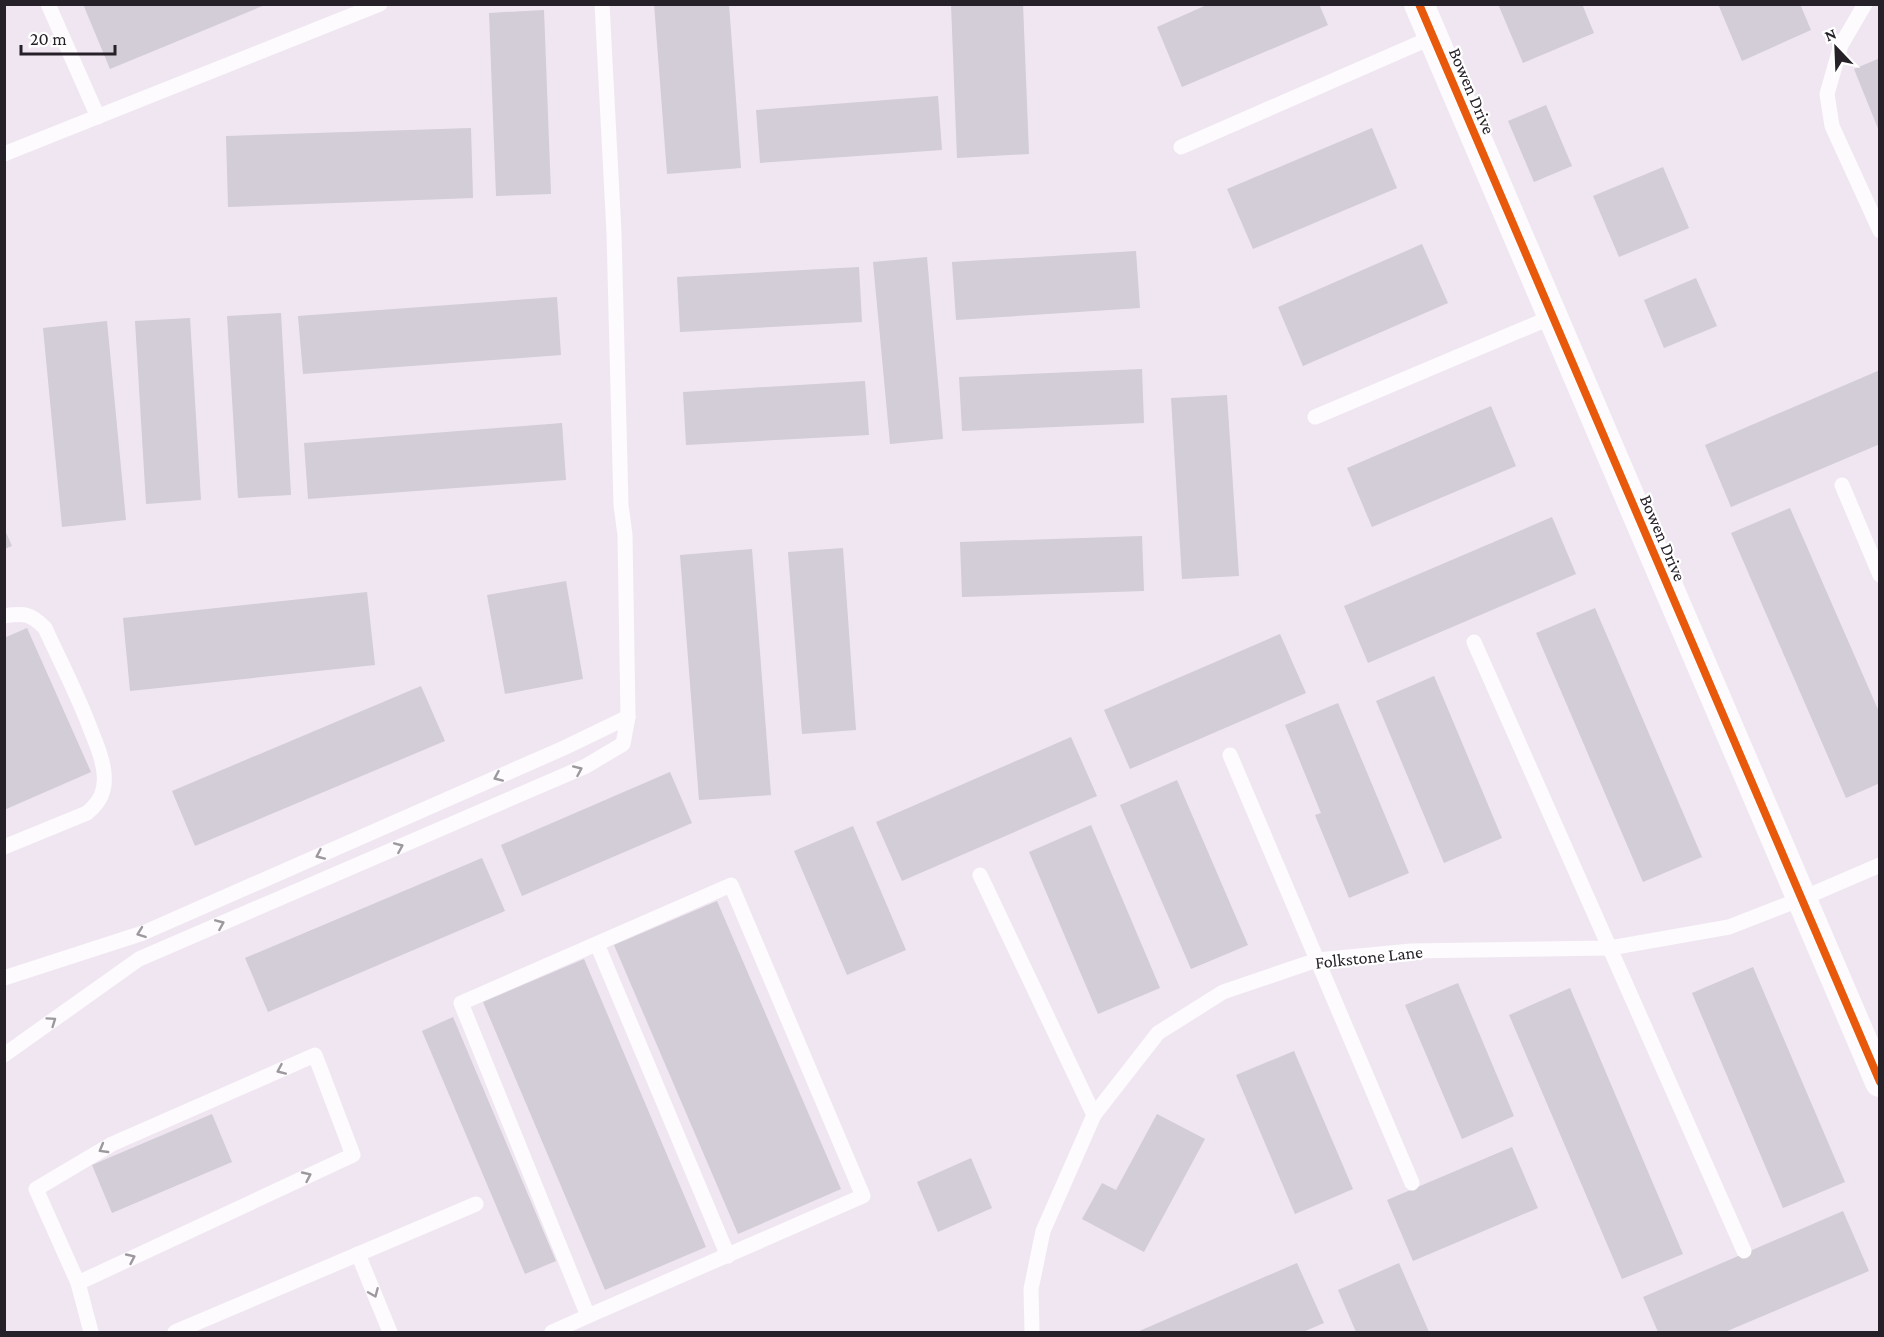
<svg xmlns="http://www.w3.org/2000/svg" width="1884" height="1337" font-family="'Crimson Pro',serif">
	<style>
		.building { fill: #d2cdd6 }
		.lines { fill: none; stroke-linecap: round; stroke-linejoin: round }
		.lane { stroke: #fdfbfd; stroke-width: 15 }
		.street { stroke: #fdfbfd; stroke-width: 30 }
		.cycleway-casing { stroke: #fff; stroke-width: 11 }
		.cycleway { stroke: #e8590c; stroke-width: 8 }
		.oneway { stroke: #9c989d }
		.labels { text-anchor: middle; stroke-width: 4.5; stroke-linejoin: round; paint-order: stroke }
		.street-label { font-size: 18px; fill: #262028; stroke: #fff }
	</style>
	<rect width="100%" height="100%" fill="#efe6f2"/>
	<g class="building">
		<polygon points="83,4 265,4 265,5 110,69"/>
		<polygon points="654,4 729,4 741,168 667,174"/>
		<polygon points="951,4 1023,4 1029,154 957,158"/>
		<polygon points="1209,4 1319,4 1328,25 1182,87 1157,27"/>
		<polygon points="1498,4 1582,4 1594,33 1523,63"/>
		<polygon points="1718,4 1800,4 1811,30 1742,61"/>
		<polygon points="544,10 551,194 496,196 489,13"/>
		<polygon points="1880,58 1880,131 1879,131 1854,69"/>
		<polygon points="938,96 942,150 760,163 756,110"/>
		<polygon points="1546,105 1572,166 1534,182 1508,121"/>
		<polygon points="471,128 473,198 228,207 226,136"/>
		<polygon points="1372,128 1397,188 1253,249 1227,189"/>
		<polygon points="1663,167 1689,228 1619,257 1593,196"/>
		<polygon points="1422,244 1448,303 1303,366 1278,307"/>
		<polygon points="1136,251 1140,308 956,320 952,262"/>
		<polygon points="927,257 943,439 890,444 873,262"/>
		<polygon points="859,267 862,322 680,332 677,277"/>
		<polygon points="1696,278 1717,326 1664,348 1644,300"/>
		<polygon points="557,297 561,355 303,374 298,316"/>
		<polygon points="281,313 291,495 238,498 227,316"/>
		<polygon points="190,318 201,500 146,504 135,321"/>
		<polygon points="107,321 126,520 62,527 43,328"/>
		<polygon points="1142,369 1144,423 962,431 959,377"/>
		<polygon points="1880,370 1880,444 1731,507 1705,445"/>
		<polygon points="865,381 869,435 686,445 683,392"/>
		<polygon points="1227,395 1239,576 1182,579 1171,398"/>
		<polygon points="1491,406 1516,466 1372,527 1347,468"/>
		<polygon points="562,423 566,480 308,499 304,443"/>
		<polygon points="1790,508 1880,714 1880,783 1846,798 1731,533"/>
		<polygon points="1552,517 1576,574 1368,663 1344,606"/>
		<polygon points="4,528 12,546 4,549"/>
		<polygon points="1142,536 1144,591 962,597 960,542"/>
		<polygon points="843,548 856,730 802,734 788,552"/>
		<polygon points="752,549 771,795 699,800 680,555"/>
		<polygon points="566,581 583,679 505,694 487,595"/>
		<polygon points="367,592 375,665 130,691 123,618"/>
		<polygon points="1595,608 1702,857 1643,882 1536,633"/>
		<polygon points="27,628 91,772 4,810 4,638"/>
		<polygon points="1280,634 1306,693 1130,769 1104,710"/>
		<polygon points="1434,676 1502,838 1444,863 1376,701"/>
		<polygon points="421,686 445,741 195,846 172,791"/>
		<polygon points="1338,703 1409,873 1349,898 1315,815 1321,813 1285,725"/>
		<polygon points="1071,737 1097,796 902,881 876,822"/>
		<polygon points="670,772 692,823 522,896 501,845"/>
		<polygon points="1177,780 1248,945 1191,969 1120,805"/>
		<polygon points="1091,825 1160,988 1098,1014 1029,852"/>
		<polygon points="853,826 906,950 847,975 794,851"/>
		<polygon points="482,858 505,911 268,1012 245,958"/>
		<polygon points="717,901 841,1189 738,1234 614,945"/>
		<polygon points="584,959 706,1247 605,1290 483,1002"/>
		<polygon points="1753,967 1845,1182 1783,1208 1692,993"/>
		<polygon points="1458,983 1514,1116 1462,1139 1405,1005"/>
		<polygon points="1570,988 1683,1254 1622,1279 1509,1015"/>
		<polygon points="453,1017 556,1261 525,1274 422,1031"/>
		<polygon points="1294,1051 1353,1189 1295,1214 1236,1075"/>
		<polygon points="212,1114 232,1162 112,1213 92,1165"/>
		<polygon points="1157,1114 1205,1139 1144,1252 1082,1219 1102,1183 1116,1190"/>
		<polygon points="1512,1147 1538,1208 1413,1261 1387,1200"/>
		<polygon points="971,1158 992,1208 938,1232 917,1182"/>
		<polygon points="1843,1211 1869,1271 1725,1332 1658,1332 1643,1297"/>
		<polygon points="1297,1263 1324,1323 1303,1332 1137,1332"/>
		<polygon points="1399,1263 1429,1332 1356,1332 1338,1290"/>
	</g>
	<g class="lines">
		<g class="lane">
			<polyline points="48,4 98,117"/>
			<polyline points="1865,4 1841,45 1827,94 1832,126 1880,231"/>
			<polyline points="1181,147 1433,37"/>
			<polyline points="4,154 380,4"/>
			<polyline points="1315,417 1552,317"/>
			<polyline points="1842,485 1880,575"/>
			<path d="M4,616C24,613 30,613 45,628C61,663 79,697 92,733C97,746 103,759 104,773C106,791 100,802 87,813L4,847"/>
			<polyline points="1474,642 1744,1251"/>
			<polyline points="1230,755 1412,1183"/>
			<polyline points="980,875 1094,1115"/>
			<polyline points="597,944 728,1256"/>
			<polyline points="4,978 143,933 566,747 628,717"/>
			<polyline points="4,1055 139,959 586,766 623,744 628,717 625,535 621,505 614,233 602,4"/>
			<polyline points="358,1254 390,1332"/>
			<polyline points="78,1283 353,1155 315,1055 112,1144 36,1189 78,1283 91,1332"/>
			<polyline points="175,1332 476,1204"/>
			<polyline points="552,1332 588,1316 461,1003 731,885 863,1196 588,1316"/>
			<polyline points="1032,1332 1031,1289 1043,1231 1094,1115 1158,1033 1223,992 1317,960 1411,951 1610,948 1729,927 1801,899 1880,865"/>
		</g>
		<polyline class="street" points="1419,4 1880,1082"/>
		<g class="cycleway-casing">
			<polyline id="cycleway" points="1419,4 1880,1082"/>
		</g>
		<use href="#cycleway" class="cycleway"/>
	</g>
	<defs><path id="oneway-chevron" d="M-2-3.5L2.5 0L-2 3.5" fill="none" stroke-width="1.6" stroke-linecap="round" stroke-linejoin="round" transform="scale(1.5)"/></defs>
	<g class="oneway">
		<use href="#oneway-chevron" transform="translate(578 770) rotate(-24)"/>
		<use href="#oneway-chevron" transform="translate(498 777) rotate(156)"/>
		<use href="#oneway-chevron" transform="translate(399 847) rotate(-23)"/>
		<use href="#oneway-chevron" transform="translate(320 855) rotate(156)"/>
		<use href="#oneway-chevron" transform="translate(220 924) rotate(-23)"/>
		<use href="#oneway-chevron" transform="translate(141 933) rotate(160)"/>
		<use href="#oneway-chevron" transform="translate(52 1021) rotate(-35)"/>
		<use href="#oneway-chevron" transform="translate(281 1070) rotate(156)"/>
		<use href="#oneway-chevron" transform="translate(103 1149) rotate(150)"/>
		<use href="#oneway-chevron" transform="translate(307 1176) rotate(-25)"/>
		<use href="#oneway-chevron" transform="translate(131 1258) rotate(-25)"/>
		<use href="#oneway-chevron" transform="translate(374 1293) rotate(67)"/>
	</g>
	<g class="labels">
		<g class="street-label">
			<text transform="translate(1472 91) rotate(67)" y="6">Bowen Drive</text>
			<text transform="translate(1663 538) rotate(67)" y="6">Bowen Drive</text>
			<text transform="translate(1369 957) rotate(-6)" y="6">Folkstone Lane</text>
		</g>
	</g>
	<rect width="1884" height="1337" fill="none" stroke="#262028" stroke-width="12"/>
	<g transform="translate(1836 48) rotate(337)" stroke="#ffffff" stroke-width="4.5" paint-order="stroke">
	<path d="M0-4.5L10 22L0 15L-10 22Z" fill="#262028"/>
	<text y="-9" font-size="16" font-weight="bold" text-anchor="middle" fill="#262028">N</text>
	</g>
	<path d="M21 45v9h94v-9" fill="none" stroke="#262028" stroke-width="3"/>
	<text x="30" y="45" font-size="18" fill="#262028" stroke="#ffffff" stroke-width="4.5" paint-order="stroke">20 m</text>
</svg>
